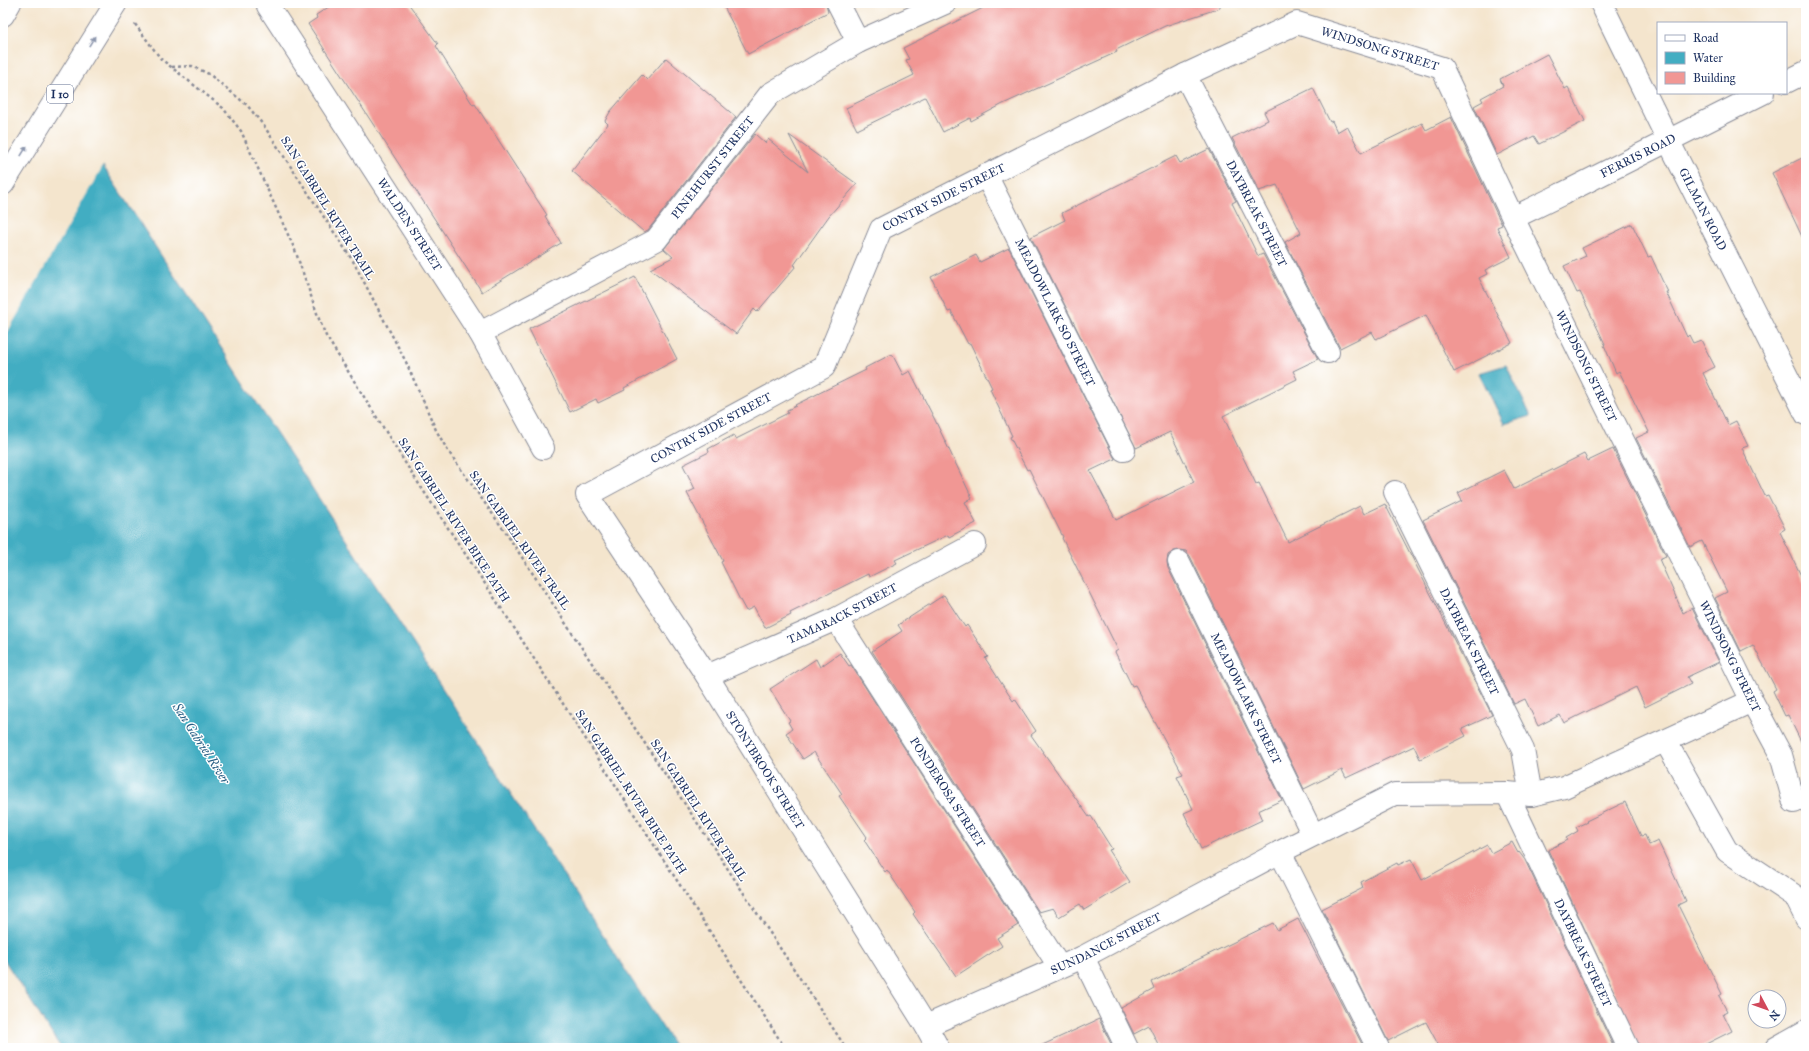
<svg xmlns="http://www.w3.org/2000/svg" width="1809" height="1051" font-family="'IM FELL Great Primer',serif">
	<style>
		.water { fill: #43adc2; stroke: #2f6e90 }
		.pier { fill: #f4e5cd }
		.building { fill: #f19794 }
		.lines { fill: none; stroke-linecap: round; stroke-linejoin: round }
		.minor-casing { stroke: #888a96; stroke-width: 24 }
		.tertiary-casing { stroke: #888a96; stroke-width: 24 }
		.motorway-casing { stroke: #888a96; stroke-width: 24 }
		.path { stroke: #888a96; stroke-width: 2.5; stroke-dasharray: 3 3; stroke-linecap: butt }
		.minor { stroke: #fff; stroke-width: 22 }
		.tertiary { stroke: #fff; stroke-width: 22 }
		.motorway { stroke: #fff; stroke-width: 22 }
		.oneway { fill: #8d97ae }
		.labels { text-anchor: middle; stroke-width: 3; stroke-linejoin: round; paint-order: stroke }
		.shield { fill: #fff; stroke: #5f6d8e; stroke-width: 1 }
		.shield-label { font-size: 11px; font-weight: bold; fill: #1b2f5e }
		.street-label { font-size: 12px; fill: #1b2f5e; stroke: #fff }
		.water-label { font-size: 13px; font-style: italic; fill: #2b6186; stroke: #fff }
	</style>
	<rect width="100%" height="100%" fill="#fff"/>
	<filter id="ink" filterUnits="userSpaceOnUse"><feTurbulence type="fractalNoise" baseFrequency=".025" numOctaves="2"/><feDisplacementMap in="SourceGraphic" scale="8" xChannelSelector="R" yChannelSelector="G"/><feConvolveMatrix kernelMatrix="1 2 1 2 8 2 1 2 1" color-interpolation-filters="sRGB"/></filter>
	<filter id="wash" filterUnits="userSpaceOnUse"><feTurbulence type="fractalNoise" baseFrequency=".012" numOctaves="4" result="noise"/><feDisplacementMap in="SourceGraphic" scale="16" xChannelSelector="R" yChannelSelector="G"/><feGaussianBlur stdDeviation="0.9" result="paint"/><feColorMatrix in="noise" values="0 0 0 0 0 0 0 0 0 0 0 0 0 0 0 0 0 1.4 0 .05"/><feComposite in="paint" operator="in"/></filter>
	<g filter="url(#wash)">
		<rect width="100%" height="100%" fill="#f4e5cd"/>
		<g class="water">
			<polygon points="3,12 676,1048 61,1048 3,958"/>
			<polygon points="1506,365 1531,416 1504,424 1479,373"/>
		</g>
		<polygon class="pier" points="3,10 104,164 3,340"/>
		<g id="blocks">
			<g class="building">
				<polygon points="335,3 408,3 438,44 436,46 473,105 475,104 547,215 545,216 561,243 482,292 308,24 317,18 316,15"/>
				<polygon points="722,3 826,3 828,12 748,54"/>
				<polygon points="993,3 1220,3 1220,8 1165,26 1116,50 1117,52 1003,104 971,121 970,118 943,132 925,97 857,130 846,108 914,75 906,60 909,59 903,48"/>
				<polygon points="1547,54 1565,89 1568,87 1585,121 1539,144 1534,136 1497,155 1474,106 1483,101 1481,98 1503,86 1500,79"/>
				<polygon points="666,58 736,117 648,230 644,232 572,171 608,124 605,121 610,112 642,75 647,80"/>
				<polygon points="1313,88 1330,122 1332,121 1337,132 1347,126 1361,153 1422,123 1426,130 1451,117 1502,225 1497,227 1511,257 1485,270 1487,274 1479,278 1512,343 1454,372 1426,315 1376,339 1372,332 1340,348 1285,242 1301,233 1277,185 1259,191 1232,138 1268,120 1264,112"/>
				<polygon points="755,134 765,143 768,139 808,172 789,135 857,184 829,216 794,265 796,266 757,312 754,309 736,334 650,269 673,257 664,249"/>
				<polygon points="1209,149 1236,201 1232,203 1258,256 1263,254 1318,359 1293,371 1297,379 1223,416 1256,484 1259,483 1288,542 1360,506 1364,514 1385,504 1492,715 1462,729 1466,736 1420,759 1414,746 1346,778 1342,770 1304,789 1190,556 1186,551 1179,550 1174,551 1168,555 1167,562 1168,568 1282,800 1258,811 1262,820 1201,849 1184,813 1193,809 1177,776 1183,774 1135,685 1132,686 1115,652 1118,650 1062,538 1063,537 1029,469 1027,470 1010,437 1012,436 990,389 992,388 970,343 968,344 951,311 948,312 931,277 976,255 980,262 1009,248 1115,459 1090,471 1116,520 1194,482 1170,432 1136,448 1031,237 1065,220 1062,213 1176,156 1180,163"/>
				<polygon points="1806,156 1806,245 1772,173"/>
				<polygon points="1632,224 1648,257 1651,256 1662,280 1668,292 1666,292 1687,337 1689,335 1693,343 1701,340 1715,367 1703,373 1728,425 1736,421 1748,446 1742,448 1765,496 1768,495 1785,529 1780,532 1806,586 1806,752 1788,715 1785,716 1773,691 1776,689 1753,645 1741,651 1715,598 1727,592 1702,541 1690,547 1636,438 1649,432 1619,371 1616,373 1604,345 1605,344 1580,292 1577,293 1564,266 1586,256 1582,248"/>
				<polygon points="635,277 677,359 624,388 625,390 598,403 596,399 570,412 529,329"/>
				<polygon points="892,354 903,375 910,371 935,420 972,498 965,502 976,523 949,537 948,535 895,560 897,563 869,577 868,574 790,613 791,615 765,628 754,607 746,611 741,602 721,562 723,561 687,493 695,489 683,465 709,452 708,449 734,435 736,439 788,413 787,410 796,406 795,405 866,370 865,368"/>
				<polygon points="1613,449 1666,556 1659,559 1683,613 1692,608 1719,662 1687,677 1691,684 1645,707 1636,687 1564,723 1560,715 1538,726 1525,699 1514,704 1423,520 1462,501 1458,493 1504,470 1514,489 1584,454 1588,461"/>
				<polygon points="944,595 965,627 967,625 988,657 985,658 1013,701 1015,699 1036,731 1031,735 1089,817 1091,816 1112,849 1109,850 1130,882 1084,910 1080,904 1059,917 1053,908 1039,912 872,651 902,631 898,625"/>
				<polygon points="840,653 849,666 851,665 1018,925 997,938 1002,946 956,976 913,914 915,912 887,870 885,872 864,840 867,837 839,796 842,794 814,752 803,759 786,733 792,729 788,722 790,721 770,689 816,659 820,667"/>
				<polygon points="1625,802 1641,836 1645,835 1649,845 1658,841 1686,901 1678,905 1722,994 1719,996 1727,1011 1723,1013 1732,1031 1698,1048 1640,1048 1548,850 1567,840 1566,838 1578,831 1576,827 1587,822 1586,821"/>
				<polygon points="1512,842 1518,853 1519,852 1525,860 1614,1048 1440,1048 1426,1022 1388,1041 1322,909 1363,888 1361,882 1397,863 1398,865 1411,859 1422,880 1487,845 1491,853"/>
				<polygon points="1298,919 1364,1048 1160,1048 1149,1026 1134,1034 1121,1008 1155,989 1152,982 1273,923 1277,930"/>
				<polygon points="1099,1019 1112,1046 1108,1048 1036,1048"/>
			</g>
		</g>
	</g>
	<g filter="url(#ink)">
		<use href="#blocks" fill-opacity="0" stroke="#888a96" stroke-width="1"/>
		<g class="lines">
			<g class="minor-casing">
				<g id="minor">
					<path id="s1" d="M270,3L268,6L480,333L543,448"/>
					<polyline points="838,3 858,42"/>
					<path id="s2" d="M1185,75L1328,352"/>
					<path id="s3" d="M986,175L1124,450"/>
					<polyline points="1513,218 1562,194"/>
					<path id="s4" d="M480,333L656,240L770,94L858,42L945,3"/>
					<path id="s5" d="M1395,492L1523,750L1531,795"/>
					<path id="s6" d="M1179,562L1313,835"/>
					<path id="s7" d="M836,619L1059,966"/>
					<path id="s8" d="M707,676L836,619L975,544"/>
					<polyline points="1666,742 1727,851 1795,896 1806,918"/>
					<path id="s9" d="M1507,793L1628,1048"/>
					<polyline points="1280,852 1378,1048"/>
					<polyline points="1083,957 1127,1048"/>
					<path id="s10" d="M926,1026L1083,957L1280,852L1395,794L1507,793L1531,795L1564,787L1752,701"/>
					<path id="s11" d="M938,1048L926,1026L707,676L587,495L824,367L881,229L1185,75L1297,23L1442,68L1513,218L1752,701L1781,755L1794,802"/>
					<polyline points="1776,1048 1806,1031"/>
				</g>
			</g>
			<g class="tertiary-casing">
				<g id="tertiary">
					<path id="s12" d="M1601,3L1668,140L1806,414"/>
					<polyline points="1786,82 1806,72"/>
					<path id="s13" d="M1562,194L1763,93"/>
				</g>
			</g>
			<g class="motorway-casing">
				<g id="motorway">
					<polyline points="3,15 10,3"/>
					<polyline points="3,184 116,3"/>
				</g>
			</g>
			<g class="path">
				<polyline points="135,24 161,59 223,108 241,131 295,250 319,319 326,336 411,472 509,620 785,1048"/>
				<polyline points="172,67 192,66 209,74 247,105 264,126 353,261 406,362 436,430 448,451 506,533 846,1048"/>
			</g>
			<use href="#minor" class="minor"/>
			<use href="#tertiary" class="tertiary"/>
			<use href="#motorway" class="motorway"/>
		</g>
		<defs><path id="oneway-solid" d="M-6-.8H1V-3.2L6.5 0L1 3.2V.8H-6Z"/></defs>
		<g class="oneway">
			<use href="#oneway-solid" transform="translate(92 41) rotate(-58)"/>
			<use href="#oneway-solid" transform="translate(24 151) rotate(-58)"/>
		</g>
	</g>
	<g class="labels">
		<rect class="shield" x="47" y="85" width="26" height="18" rx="3"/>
		<g class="shield-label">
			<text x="60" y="98">I 10</text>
		</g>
		<g class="street-label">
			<text dy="4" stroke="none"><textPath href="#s11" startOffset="1625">WINDSONG STREET</textPath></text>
			<text dy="4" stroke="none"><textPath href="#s13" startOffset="85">FERRIS ROAD</textPath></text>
			<text dy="4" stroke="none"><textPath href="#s4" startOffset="291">PINEHURST STREET</textPath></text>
			<text dy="4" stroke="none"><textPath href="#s11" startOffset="1144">CONTRY SIDE STREET</textPath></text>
			<text transform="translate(328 208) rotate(58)" y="4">SAN GABRIEL RIVER TRAIL</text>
			<text dy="4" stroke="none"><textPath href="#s12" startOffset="230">GILMAN ROAD</textPath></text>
			<text dy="4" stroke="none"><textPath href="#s2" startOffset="156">DAYBREAK STREET</textPath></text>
			<text dy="4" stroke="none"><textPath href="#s1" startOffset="264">WALDEN STREET</textPath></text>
			<text dy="4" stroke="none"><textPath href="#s3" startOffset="154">MEADOWLARK SO STREET</textPath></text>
			<text dy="4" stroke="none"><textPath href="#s11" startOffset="2021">WINDSONG STREET</textPath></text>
			<text dy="4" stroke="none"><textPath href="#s11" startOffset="796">CONTRY SIDE STREET</textPath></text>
			<text transform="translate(454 520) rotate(57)" y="4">SAN GABRIEL RIVER BIKE PATH</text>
			<text transform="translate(520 540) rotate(55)" y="4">SAN GABRIEL RIVER TRAIL</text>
			<text dy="4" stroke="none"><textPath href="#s8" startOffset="149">TAMARACK STREET</textPath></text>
			<text dy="4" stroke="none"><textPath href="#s5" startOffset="167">DAYBREAK STREET</textPath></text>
			<text dy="4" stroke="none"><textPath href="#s11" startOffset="2345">WINDSONG STREET</textPath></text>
			<text dy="4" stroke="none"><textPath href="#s6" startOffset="152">MEADOWLARK STREET</textPath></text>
			<text transform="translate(765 770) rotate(58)" y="4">STONYBROOK STREET</text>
			<text transform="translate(631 792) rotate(57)" y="4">SAN GABRIEL RIVER BIKE PATH</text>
			<text dy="4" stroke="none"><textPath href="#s7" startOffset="206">PONDEROSA STREET</textPath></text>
			<text transform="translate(699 810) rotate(57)" y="4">SAN GABRIEL RIVER TRAIL</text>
			<text dy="4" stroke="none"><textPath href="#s10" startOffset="198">SUNDANCE STREET</textPath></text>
			<text dy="4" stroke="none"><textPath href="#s9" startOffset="177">DAYBREAK STREET</textPath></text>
		</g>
		<g class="water-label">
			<text transform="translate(202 743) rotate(57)" y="5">San Gabriel River</text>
		</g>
	</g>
	<rect width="1809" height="1051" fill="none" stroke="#fff" stroke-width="16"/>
	<rect x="1657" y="22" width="130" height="72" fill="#ffffff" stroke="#a4acbf"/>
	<rect x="1665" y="35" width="20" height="6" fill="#ffffff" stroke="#a4acbf"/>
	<text x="1693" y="42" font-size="12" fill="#1b2f5e">Road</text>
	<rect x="1665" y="52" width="20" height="12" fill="#43adc2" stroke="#a4acbf"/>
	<text x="1693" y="62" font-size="12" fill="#1b2f5e">Water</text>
	<rect x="1665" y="72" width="20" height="12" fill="#f19794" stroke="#a4acbf"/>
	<text x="1693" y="82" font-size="12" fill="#1b2f5e">Building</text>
	<g transform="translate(1767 1009) rotate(131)"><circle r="19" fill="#ffffff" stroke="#a4acbf"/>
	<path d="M0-3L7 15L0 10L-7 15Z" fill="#d1495b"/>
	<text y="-6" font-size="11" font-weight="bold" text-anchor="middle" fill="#1b2f5e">N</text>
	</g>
</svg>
